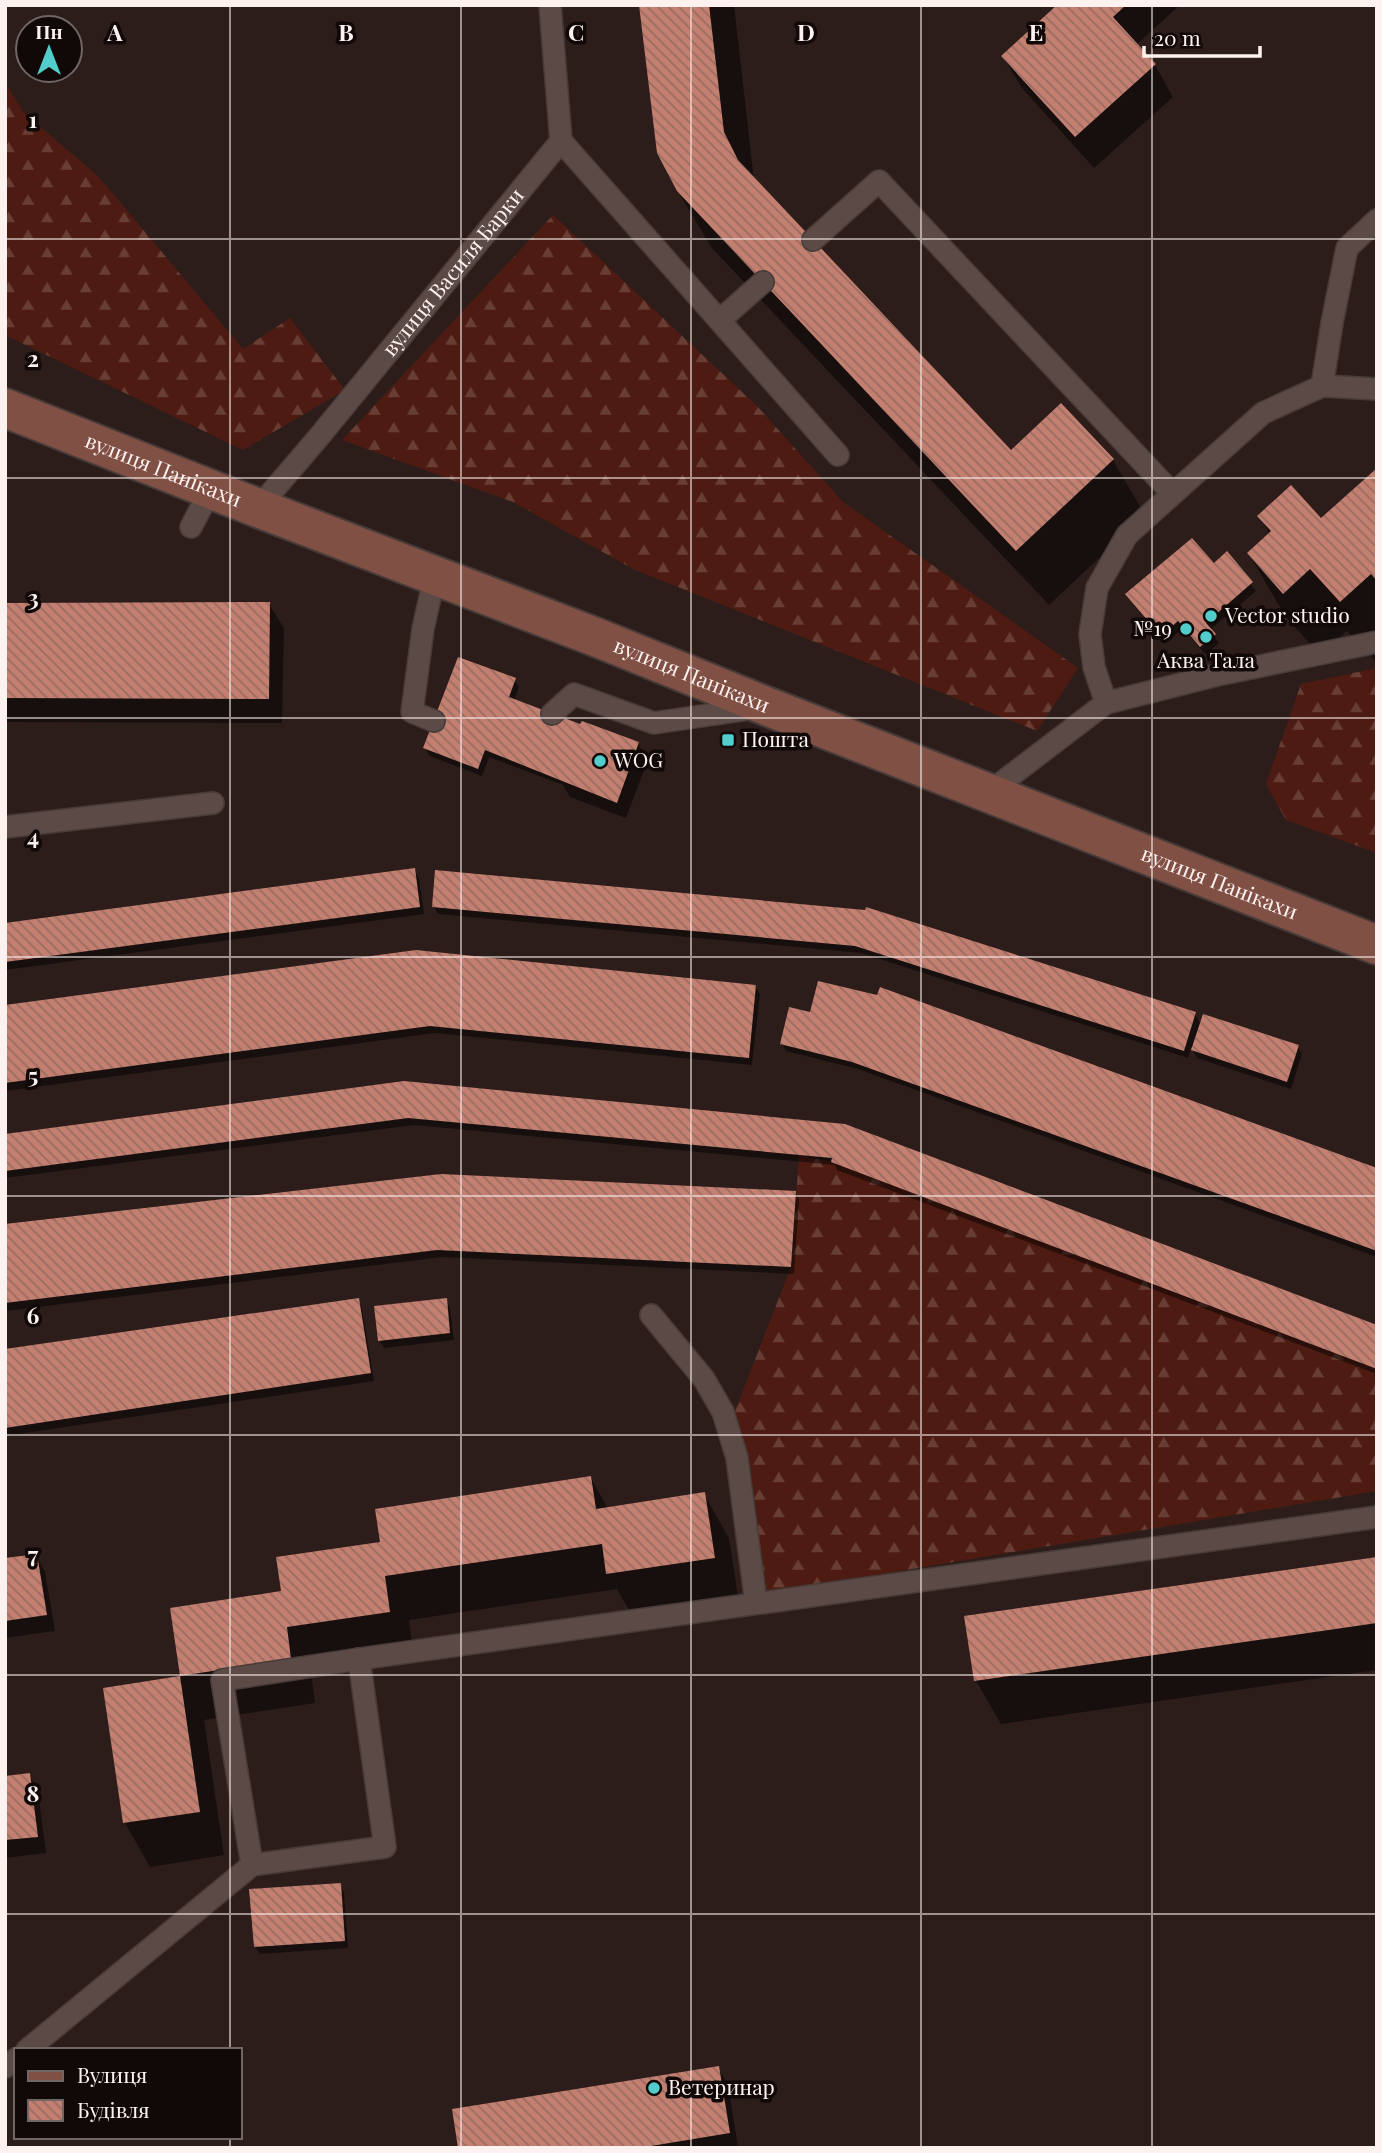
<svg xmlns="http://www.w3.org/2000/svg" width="1382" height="2153" font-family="'Playfair Display',serif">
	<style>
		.forest { fill: url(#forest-firs) }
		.shadow { fill: #0007 }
		.building { fill: url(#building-back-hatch) }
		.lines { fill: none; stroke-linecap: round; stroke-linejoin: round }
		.lane-casing { stroke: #473b39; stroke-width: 24 }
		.secondary-casing { stroke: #473b39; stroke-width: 42 }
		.lane { stroke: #5c4a46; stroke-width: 21 }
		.secondary { stroke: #805045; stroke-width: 38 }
		.grid { fill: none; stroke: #fdf2f0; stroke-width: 2; stroke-opacity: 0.55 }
		.poi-dot { fill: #52cdcc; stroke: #100908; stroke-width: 2.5 }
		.labels { text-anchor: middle; stroke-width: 7; stroke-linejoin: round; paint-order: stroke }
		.street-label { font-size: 21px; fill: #fdf2f0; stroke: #100908 }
		.poi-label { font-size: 21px; fill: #fdf2f0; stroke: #100908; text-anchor: start }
		.grid-label { font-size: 23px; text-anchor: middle; font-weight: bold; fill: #fdf2f0; stroke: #100908; stroke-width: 7; stroke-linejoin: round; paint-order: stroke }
	</style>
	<defs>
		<pattern id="forest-firs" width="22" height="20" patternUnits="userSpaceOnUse" patternTransform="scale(1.75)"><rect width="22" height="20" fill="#4d1b11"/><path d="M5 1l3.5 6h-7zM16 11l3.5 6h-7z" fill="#683d34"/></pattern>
		<pattern id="building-back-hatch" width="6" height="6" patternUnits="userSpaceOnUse" patternTransform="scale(1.75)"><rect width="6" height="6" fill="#c37f70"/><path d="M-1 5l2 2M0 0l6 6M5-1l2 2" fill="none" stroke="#996c62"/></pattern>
	</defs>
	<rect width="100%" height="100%" fill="#2c1d1a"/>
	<g class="forest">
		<polygon points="5,82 23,112 99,177 243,349 290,318 345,390 243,450 5,335"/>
		<polygon points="553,215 757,406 843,502 1078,668 1037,731 633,569 513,502 342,440"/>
		<polygon points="1377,668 1377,853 1286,820 1266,784 1301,684"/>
		<polygon points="799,1155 831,1162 1377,1369 1377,1491 763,1594 748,1460 735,1411 791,1267"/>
	</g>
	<g class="shadow">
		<polygon points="641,5 734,5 754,180 1011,452 1060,405 1113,460 1145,515 1049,605 711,247 678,191"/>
		<polygon points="1060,5 1180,5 1136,45 1155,65 1173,97 1094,168 1022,88 1003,57"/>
		<polygon points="1377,471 1377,663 1347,631 1320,655 1285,616 1249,554 1270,535 1260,516 1321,521"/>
		<polygon points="1227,554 1256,591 1210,630 1219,643 1205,654 1183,628 1166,643 1132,602 1213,565"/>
		<polygon points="5,604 269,604 284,628 282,723 5,722"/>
		<polygon points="514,680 519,687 514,701 581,727 638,744 648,760 626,818 570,797 563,785 489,757 482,776 430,756 425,748"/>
		<polygon points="414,870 419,878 424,914 5,970 5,925"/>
		<polygon points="434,906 866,912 1195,1014 1201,1025 1298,1047 1302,1054 1291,1089 1197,1058 1191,1047 1188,1058 861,953 438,914"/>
		<polygon points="755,986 760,994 752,1065 435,1033 5,1091 5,1007"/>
		<polygon points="782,1044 1377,1170 1377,1257 858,1069 786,1051"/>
		<polygon points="404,1083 845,1125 1377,1327 1377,1374 837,1170 835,1165 414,1125 5,1178 5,1135"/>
		<polygon points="795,1192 799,1200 794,1274 442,1257 5,1311 5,1226"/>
		<polygon points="358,1300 362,1308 374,1381 5,1436 5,1351"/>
		<polygon points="446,1300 450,1308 454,1340 384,1348 380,1341"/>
		<polygon points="591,1478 608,1509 704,1494 729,1538 739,1602 633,1617 617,1589 409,1620 414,1656 311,1671 315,1703 204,1720 224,1855 150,1867 125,1823 105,1689 182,1677 172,1609 283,1592 382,1544"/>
		<polygon points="36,1555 45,1572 55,1631 5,1638 5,1559"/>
		<polygon points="1377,1559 1377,1670 1001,1724 976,1681"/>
		<polygon points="29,1775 38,1791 46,1853 5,1858 5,1777"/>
		<polygon points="340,1884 344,1892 348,1948 260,1954 255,1946"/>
		<polygon points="718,2068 728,2084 738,2148 460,2148"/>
	</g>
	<g class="building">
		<polygon points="639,5 709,5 724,132 738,160 1011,450 1061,403 1114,459 1016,551 677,191 657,153"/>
		<polygon points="1057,5 1126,5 1113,17 1156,64 1075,137 1001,56"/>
		<polygon points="1377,468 1377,581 1371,574 1340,602 1310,569 1283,594 1247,553 1271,531 1257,516 1291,485 1321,518"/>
		<polygon points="1192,538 1214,563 1227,551 1253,582 1206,623 1216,634 1200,647 1178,621 1161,636 1125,594"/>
		<polygon points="270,602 269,699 5,698 5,603"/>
		<polygon points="458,657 516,678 509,697 580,724 582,721 639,742 617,803 485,750 478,769 423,748"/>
		<polygon points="415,868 420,907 5,962 5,923"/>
		<polygon points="435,870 865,910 866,907 1196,1012 1184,1051 855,946 432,907"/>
		<polygon points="416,950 756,985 749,1058 430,1026 5,1083 5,1005"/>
		<polygon points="818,981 877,995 880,987 1377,1168 1377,1251 852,1062 780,1044 789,1007 810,1012"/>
		<polygon points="1203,1014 1299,1045 1287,1082 1191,1050"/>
		<polygon points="404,1081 845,1124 1377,1325 1377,1369 831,1162 832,1158 408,1118 5,1171 5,1134"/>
		<polygon points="441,1174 796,1191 791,1267 437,1250 5,1303 5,1224"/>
		<polygon points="359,1298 371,1373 5,1428 5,1349"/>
		<polygon points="447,1298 450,1333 378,1341 374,1306"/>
		<polygon points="591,1476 596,1509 705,1492 715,1558 606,1574 602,1544 385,1576 390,1612 287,1627 291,1659 180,1676 170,1608 281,1591 276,1557 380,1542 375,1509"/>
		<polygon points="37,1554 47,1615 5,1621 5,1558"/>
		<polygon points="1377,1557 1377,1623 974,1681 964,1616"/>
		<polygon points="180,1676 200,1812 123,1823 103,1688"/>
		<polygon points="30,1773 38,1837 5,1840 5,1776"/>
		<polygon points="341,1883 345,1941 254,1947 249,1889"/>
		<polygon points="719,2066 730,2133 639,2148 458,2148 452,2109"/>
	</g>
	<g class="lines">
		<g class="lane-casing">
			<g id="lane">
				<polyline points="561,141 838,455"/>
				<polyline points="813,240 879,181 1172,493"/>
				<polyline points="720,320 763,282"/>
				<polyline points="1322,386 1332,323 1347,248 1377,220"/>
				<path id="s1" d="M258,508L318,438L561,141L550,5"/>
				<polyline points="191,527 211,489"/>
				<polyline points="1106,703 1094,667 1090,634 1097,588 1127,535 1263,413 1322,386 1377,389"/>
				<polyline points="552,714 574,694 654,723 756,708"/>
				<polyline points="434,721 412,712 423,629 435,575"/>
				<polyline points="988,793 1106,703 1217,675 1377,642"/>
				<polyline points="5,827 213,803"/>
				<polyline points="651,1315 704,1379 723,1412 737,1458 756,1603"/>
				<polyline points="252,1865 222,1680 359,1659 1377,1517"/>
				<polyline points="27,2050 252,1865 385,1847 359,1659"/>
				<polyline points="5,2067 16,2059"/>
			</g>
		</g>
		<g class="secondary-casing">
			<g id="secondary">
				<path id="s2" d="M5,408L258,508L598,638L766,706L1377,945"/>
			</g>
		</g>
		<use href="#lane" class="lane"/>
		<use href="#secondary" class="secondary"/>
	</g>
	<path class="grid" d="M230,5V2050M461,5V2148M691,5V2148M921,5V2148M1152,5V2148M5,239H1377M5,478H1377M5,718H1377M5,957H1377M5,1196H1377M5,1435H1377M5,1675H1377M5,1914H1377M230,2137V2148"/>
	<g class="poi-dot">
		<circle cx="1211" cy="616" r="7"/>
		<circle cx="1186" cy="629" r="7"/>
		<circle cx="1206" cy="637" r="7"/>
		<rect x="721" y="733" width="14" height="14" rx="3.5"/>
		<circle cx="600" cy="761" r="7"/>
		<circle cx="654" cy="2088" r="7"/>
	</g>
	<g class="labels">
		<g class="street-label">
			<text dy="7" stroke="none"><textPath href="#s1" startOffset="306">вулиця Василя Барки</textPath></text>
			<text dy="7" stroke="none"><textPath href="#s2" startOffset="170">вулиця Панікахи</textPath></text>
			<text dy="7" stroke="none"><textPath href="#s2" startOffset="737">вулиця Панікахи</textPath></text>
			<text dy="7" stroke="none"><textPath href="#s2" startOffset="1304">вулиця Панікахи</textPath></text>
		</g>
		<g class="poi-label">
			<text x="1225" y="623">Vector studio</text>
			<text x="1172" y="636" text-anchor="end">№19</text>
			<text x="1206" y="668" text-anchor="middle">Аква Тала</text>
			<text x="742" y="747">Пошта</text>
			<text x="614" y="768">WOG</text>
			<text x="668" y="2095">Ветеринар</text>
		</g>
	</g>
	<g class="grid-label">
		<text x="115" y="41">A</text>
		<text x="346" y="41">B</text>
		<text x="576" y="41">C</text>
		<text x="806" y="41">D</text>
		<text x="1036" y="41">E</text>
		<text x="33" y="128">1</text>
		<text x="33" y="367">2</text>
		<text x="33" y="606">3</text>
		<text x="33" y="845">4</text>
		<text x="33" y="1084">5</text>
		<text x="33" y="1324">6</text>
		<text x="33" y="1563">7</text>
		<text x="33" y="1802">8</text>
	</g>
	<rect width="1382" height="2153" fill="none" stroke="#fdf2f0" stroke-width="14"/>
	<rect x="14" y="2048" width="228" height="91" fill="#100908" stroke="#6f6665" stroke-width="2"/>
	<rect x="28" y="2071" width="35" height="10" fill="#805045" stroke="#6f6665" stroke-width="2"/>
	<text x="77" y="2083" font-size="21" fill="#fdf2f0">Вулиця</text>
	<rect x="28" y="2100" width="35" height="21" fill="url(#building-back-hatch)" stroke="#6f6665" stroke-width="2"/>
	<text x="77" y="2118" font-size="21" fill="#fdf2f0">Будівля</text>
	<g transform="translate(49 49)"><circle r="33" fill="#100908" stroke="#6f6665" stroke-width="2"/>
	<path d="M0-5L12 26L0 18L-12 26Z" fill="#52cdcc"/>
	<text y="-10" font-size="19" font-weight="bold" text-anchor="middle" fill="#fdf2f0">Пн</text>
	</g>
	<path d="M1144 46v10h116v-10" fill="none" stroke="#fdf2f0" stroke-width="3.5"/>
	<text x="1154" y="46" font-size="21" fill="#fdf2f0" stroke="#100908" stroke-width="5" paint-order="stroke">20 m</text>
</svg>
